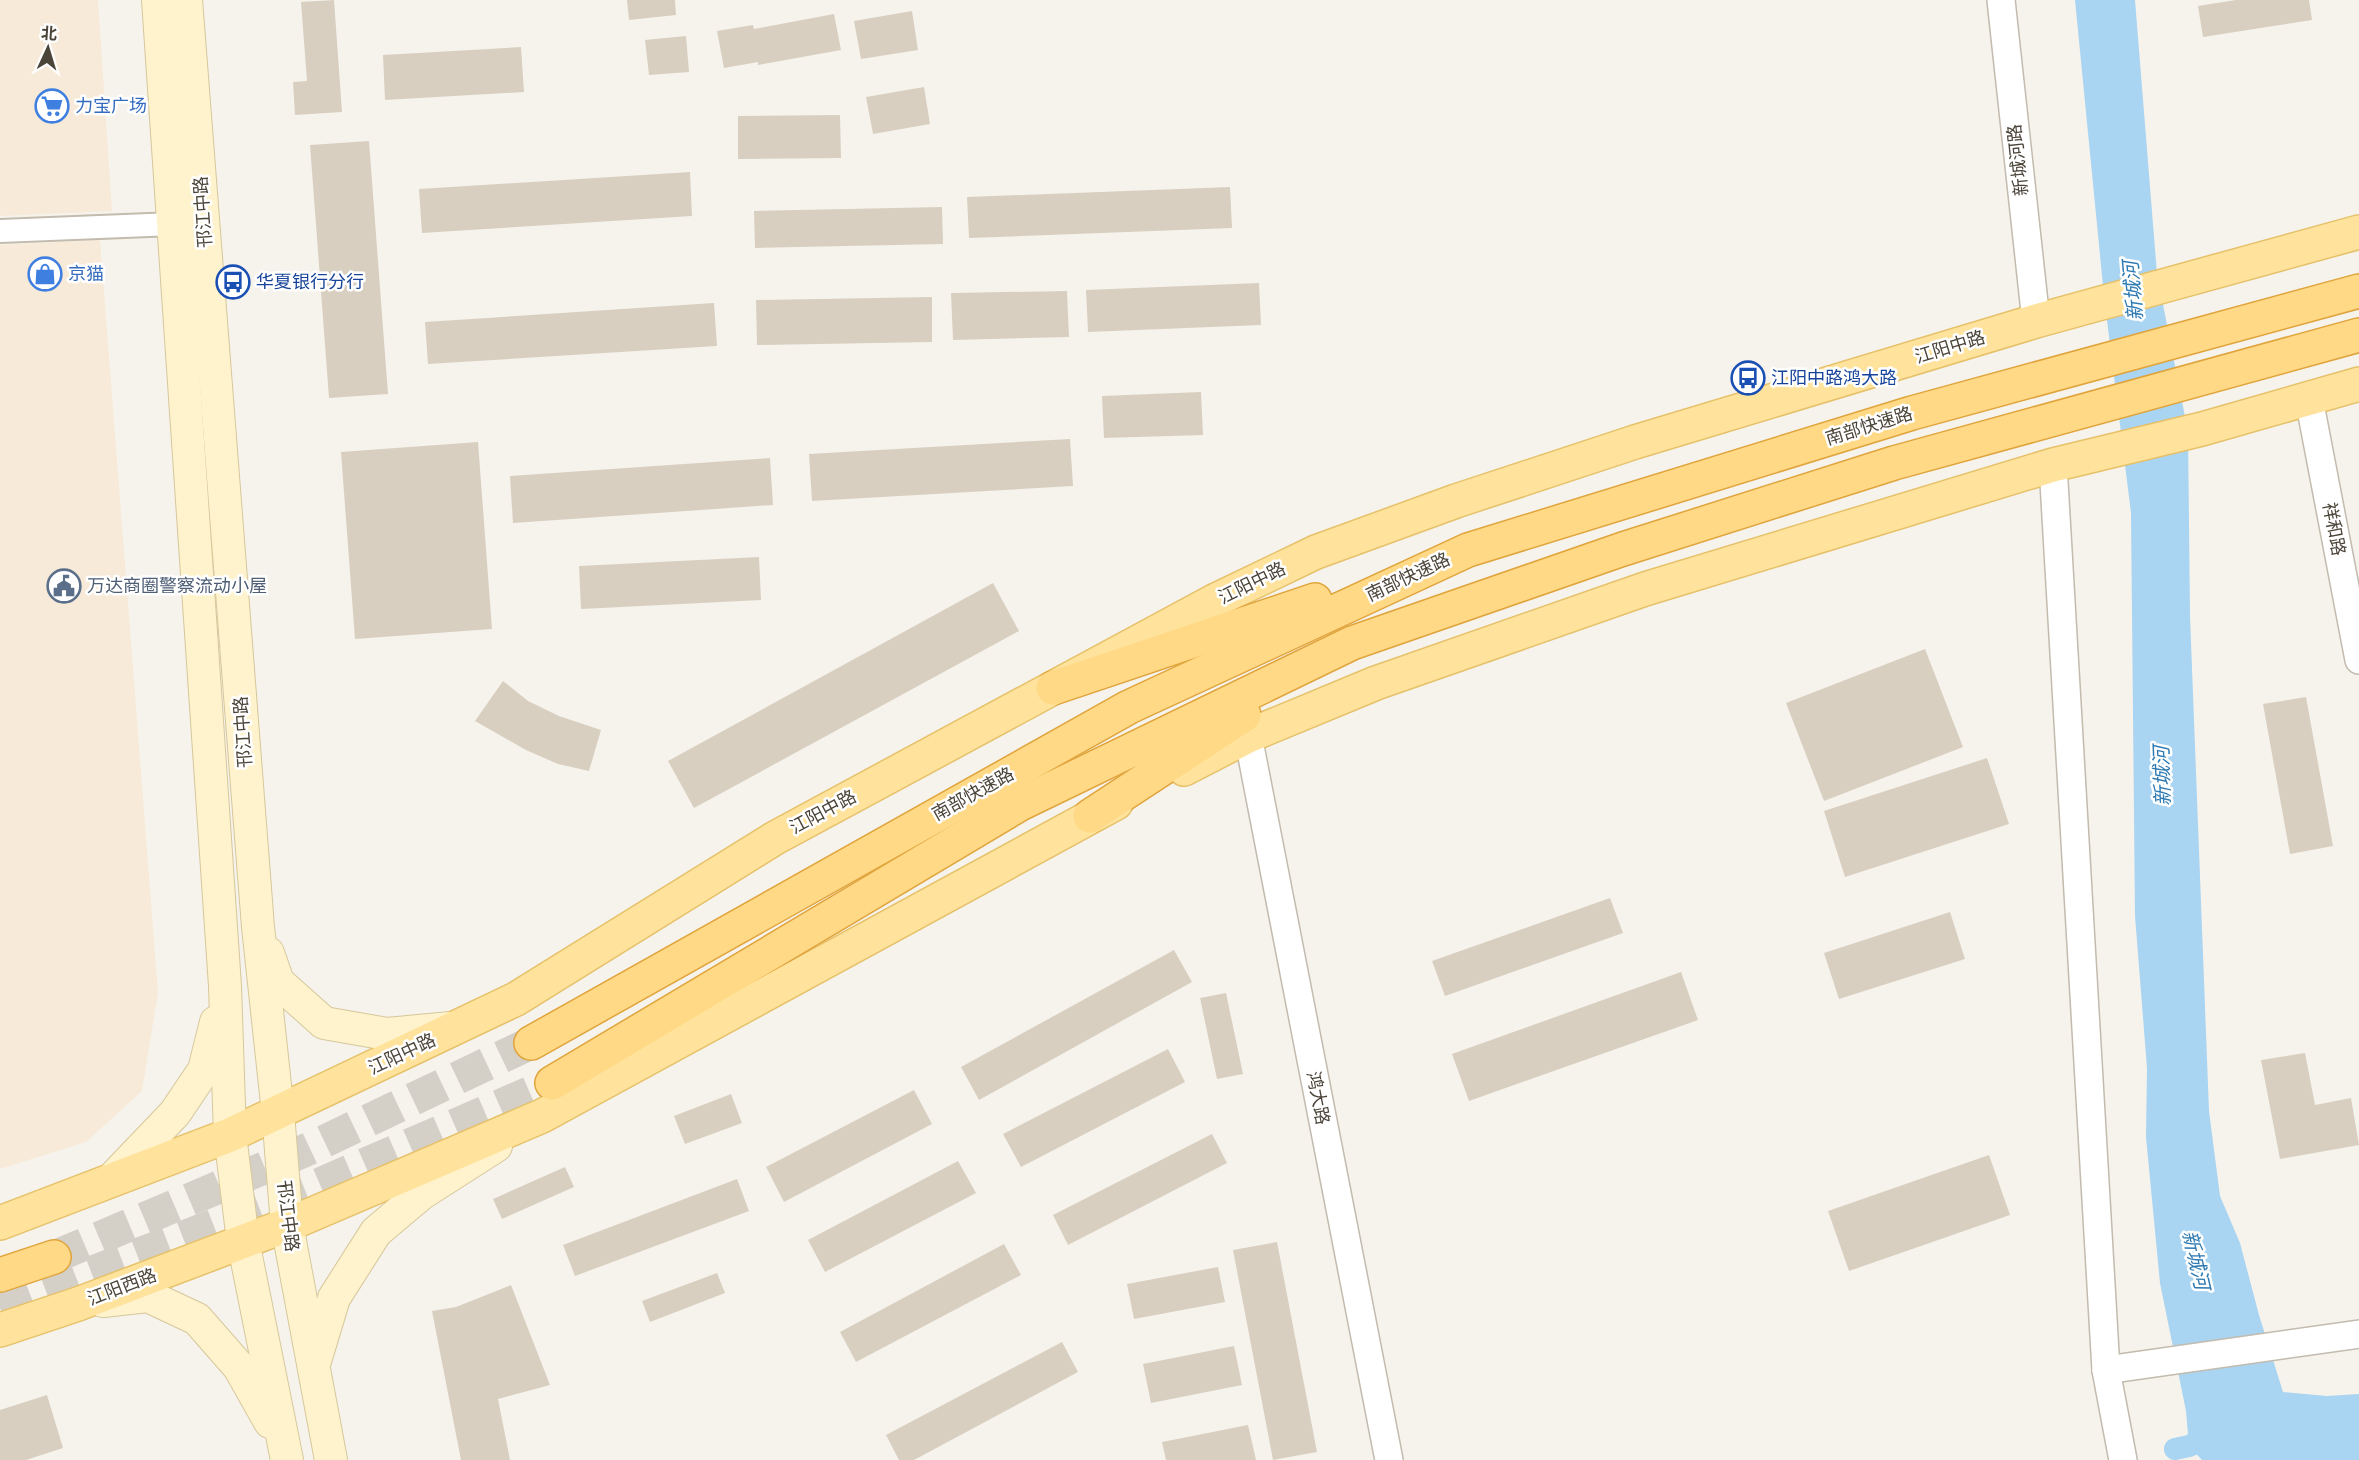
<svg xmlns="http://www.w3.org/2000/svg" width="2359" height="1460" font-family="Karla,'Noto Sans SC',sans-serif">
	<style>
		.commercial { fill: #f7ead8 }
		.water { fill: #a9d4f2 }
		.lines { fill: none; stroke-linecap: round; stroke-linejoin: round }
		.canal { stroke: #a9d4f2; stroke-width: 22 }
		.building { fill: #d8cfc1 }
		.trunk-tunnel { stroke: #d4d0c8; stroke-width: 33; stroke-dasharray: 33 16; stroke-linecap: butt }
		.minor-casing { stroke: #c2bbae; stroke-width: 26 }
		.tertiary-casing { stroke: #c2bbae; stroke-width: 30 }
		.secondary-casing { stroke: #d6c79b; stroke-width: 34 }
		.primary-casing { stroke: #e6c16a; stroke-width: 36 }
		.trunk-casing { stroke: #e0a43c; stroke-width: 36 }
		.minor { stroke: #fff; stroke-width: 22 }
		.tertiary { stroke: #fff; stroke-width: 27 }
		.secondary { stroke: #fff3cd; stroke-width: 32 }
		.primary { stroke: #ffe39c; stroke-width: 33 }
		.trunk { stroke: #ffd985; stroke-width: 33 }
		.labels { text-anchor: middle; stroke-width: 5; stroke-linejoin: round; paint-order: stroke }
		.shop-label { font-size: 18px; fill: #366cbe; stroke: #fff; text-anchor: start }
		.street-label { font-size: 18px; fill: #4b4439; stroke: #fff }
		.transit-label { font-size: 18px; fill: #164399; stroke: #fff; text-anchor: start }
		.service-label { font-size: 18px; fill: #4e5e75; stroke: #fff; text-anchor: start }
		.water-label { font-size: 20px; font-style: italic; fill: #2e7ab2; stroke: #fff }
	</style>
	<rect width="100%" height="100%" fill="#f6f3ec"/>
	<g class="commercial">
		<polygon points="0,0 98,0 112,211 0,216"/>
		<polygon points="100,240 158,993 142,1091 86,1142 0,1169 0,245"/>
	</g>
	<polygon class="water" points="2075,0 2135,0 2157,274 2188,432 2190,616 2209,1111 2220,1196 2240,1243 2259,1315 2283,1392 2327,1396 2359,1394 2359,1460 2202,1460 2189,1446 2186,1411 2160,1283 2146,1137 2147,1068 2135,916 2131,513 2104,296"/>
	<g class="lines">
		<polyline class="canal" points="2175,1449 2189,1446 2215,1434"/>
	</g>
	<g class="building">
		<polygon points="334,0 342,112 295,115 293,82 307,81 301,2"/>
		<polygon points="627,0 675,0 676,15 629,20"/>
		<polygon points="2236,0 2309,0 2312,20 2203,37 2198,6"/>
		<polygon points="912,11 918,50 861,59 854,21"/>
		<polygon points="834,14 841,50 758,65 758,62 724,68 717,31 753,25 754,29"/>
		<polygon points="686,36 689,72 649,75 645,40"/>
		<polygon points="521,47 524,92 385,100 383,55"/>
		<polygon points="924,87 930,124 873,134 866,97"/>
		<polygon points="840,115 841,158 738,159 738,116"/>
		<polygon points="369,141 388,394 329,398 310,145"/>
		<polygon points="690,172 692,216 422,233 419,189"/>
		<polygon points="1230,187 1232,228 969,238 967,197"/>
		<polygon points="942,207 943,244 755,248 754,211"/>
		<polygon points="1259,283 1261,325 1088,332 1086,290"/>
		<polygon points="1067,291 1069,337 953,340 951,293"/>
		<polygon points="932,297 932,342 757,345 756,300"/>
		<polygon points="714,303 717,346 428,364 425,322"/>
		<polygon points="1201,392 1203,435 1104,438 1102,396"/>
		<polygon points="1070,439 1073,486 812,501 809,454"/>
		<polygon points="478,442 492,629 355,639 341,452"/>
		<polygon points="770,458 773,505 513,523 510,476"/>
		<polygon points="759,557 761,600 581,609 579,566"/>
		<polygon points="993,583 1019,631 694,808 668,761"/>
		<polygon points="1925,649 1963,747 1824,801 1786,703"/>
		<polygon points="503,681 528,701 559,716 601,730 589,771 558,764 526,750 475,721"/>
		<polygon points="2306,697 2333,846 2290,854 2263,704"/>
		<polygon points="1987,758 2009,824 1845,877 1824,811"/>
		<polygon points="1610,898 1623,933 1445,996 1432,961"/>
		<polygon points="1950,912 1965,959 1839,999 1824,953"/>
		<polygon points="1174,950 1192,982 979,1100 961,1067"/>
		<polygon points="1681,972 1698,1020 1469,1101 1452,1054"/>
		<polygon points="1226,993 1243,1074 1217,1079 1200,998"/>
		<polygon points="1168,1049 1185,1082 1021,1167 1003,1134"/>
		<polygon points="2305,1053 2315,1105 2351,1098 2359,1145 2280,1159 2261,1060"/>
		<polygon points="914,1090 932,1124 784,1202 766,1167"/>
		<polygon points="731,1094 742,1123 685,1144 674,1116"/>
		<polygon points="1212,1134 1227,1163 1068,1245 1053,1215"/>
		<polygon points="1989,1155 2010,1215 1849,1271 1828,1211"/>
		<polygon points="958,1161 976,1193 825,1272 808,1240"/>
		<polygon points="565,1167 574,1187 502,1219 493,1199"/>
		<polygon points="737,1179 749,1211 575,1276 563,1245"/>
		<polygon points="1277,1242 1317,1452 1273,1460 1233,1250"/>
		<polygon points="1004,1244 1021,1275 856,1362 840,1332"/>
		<polygon points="1218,1267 1225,1302 1134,1319 1127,1284"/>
		<polygon points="717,1273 725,1293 650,1322 642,1301"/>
		<polygon points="511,1285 550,1385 498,1399 510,1460 461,1460 432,1311 456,1307"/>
		<polygon points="1062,1342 1078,1372 914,1460 899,1460 886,1435"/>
		<polygon points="1234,1346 1242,1385 1151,1403 1143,1364"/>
		<polygon points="47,1395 63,1448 26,1460 0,1460 0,1410"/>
		<polygon points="1248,1425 1256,1460 1166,1460 1162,1442"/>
	</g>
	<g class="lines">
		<g class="trunk-tunnel">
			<polyline points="54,1257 304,1151 531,1043"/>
			<polyline points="0,1308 313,1187 552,1083"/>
		</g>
		<g class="minor-casing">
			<polyline id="minor" points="0,231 174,224"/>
		</g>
		<g class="tertiary-casing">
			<g id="tertiary">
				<polyline points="2001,0 2036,321"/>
				<polyline points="2309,399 2359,660"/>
				<polyline points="2053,465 2106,1370 2123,1460"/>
				<polyline points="1248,736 1389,1460"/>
				<polyline points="2106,1370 2359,1334"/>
			</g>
		</g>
		<g class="secondary-casing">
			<g id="secondary">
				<polyline points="158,0 225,986 230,1135 243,1241 287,1460"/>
				<polyline points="186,0 258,927 278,1113 287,1225 331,1460"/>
				<polyline points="268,953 278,982 324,1023 387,1034 451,1028"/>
				<polyline points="111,1180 175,1113 204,1070 216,1022"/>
				<polyline points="103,1301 148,1296 197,1319 239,1367 270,1422"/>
				<polyline points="315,1361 334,1298 376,1232 421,1194 496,1146"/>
			</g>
		</g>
		<g class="primary-casing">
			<g id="primary">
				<polyline points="1184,769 1248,736 1376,683 1645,589 2053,465 2202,429 2359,384"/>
				<polyline points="0,1223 230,1135 516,999 775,838 1214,601 1316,552 1456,501 1635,442 2036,321 2359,232"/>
				<polyline points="0,1330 78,1304 287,1225 542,1116 1116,803"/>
			</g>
		</g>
		<g class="trunk-casing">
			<g id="trunk">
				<polyline points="1053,688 1315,600"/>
				<polyline points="1090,816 1244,715"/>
				<polyline points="531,1043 1129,707 1468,550 1912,413 2359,291"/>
				<polyline points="552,1083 1020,804 1352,643 1623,549 1894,463 2359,335"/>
				<polyline points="0,1275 54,1257"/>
			</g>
		</g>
		<use href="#minor" class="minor"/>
		<use href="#tertiary" class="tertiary"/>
		<use href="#secondary" class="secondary"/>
		<use href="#primary" class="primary"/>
		<use href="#trunk" class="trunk"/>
	</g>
	<defs>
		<g id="supermarket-ring" transform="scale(1.725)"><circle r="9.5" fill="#fff" stroke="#3f7fe0" stroke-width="1.5"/><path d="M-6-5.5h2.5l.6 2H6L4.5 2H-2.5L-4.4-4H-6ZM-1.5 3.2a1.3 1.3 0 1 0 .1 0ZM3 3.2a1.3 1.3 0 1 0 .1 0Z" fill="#3f7fe0"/></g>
		<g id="shop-ring" transform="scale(1.725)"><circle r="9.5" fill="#fff" stroke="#3f7fe0" stroke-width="1.5"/><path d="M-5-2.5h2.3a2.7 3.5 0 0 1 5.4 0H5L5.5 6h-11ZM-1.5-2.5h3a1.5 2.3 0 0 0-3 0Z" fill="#3f7fe0"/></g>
		<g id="bus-ring" transform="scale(1.725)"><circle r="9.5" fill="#fff" stroke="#1a4fb4" stroke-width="1.5"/><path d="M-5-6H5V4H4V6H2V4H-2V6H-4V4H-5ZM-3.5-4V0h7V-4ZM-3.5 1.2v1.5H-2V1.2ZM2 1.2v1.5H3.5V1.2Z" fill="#1a4fb4"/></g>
		<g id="civic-ring" transform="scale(1.725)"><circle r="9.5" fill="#fff" stroke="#5c6f8a" stroke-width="1.5"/><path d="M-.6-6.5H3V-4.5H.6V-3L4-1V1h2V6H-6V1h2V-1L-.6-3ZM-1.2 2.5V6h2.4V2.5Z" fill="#5c6f8a"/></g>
	</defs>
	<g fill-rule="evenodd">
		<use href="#supermarket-ring" x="52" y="106"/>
		<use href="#shop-ring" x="45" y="274"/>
		<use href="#bus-ring" x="233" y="282"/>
		<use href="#bus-ring" x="1748" y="378"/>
		<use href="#civic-ring" x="64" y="586"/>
	</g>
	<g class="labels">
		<g class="shop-label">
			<text x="75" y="112">力宝广场</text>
			<text x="68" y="280">京猫</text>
		</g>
		<g class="street-label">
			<text transform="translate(2018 160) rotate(-96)" y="6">新城河路</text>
			<text transform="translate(203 212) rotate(-94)" y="6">邗江中路</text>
			<text transform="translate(1950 347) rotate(-17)" y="6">江阳中路</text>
			<text transform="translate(1869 426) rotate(-17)" y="6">南部快速路</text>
			<text transform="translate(2334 529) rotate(79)" y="6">祥和路</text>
			<text transform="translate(1408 577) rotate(-25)" y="6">南部快速路</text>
			<text transform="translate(1252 583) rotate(-26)" y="6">江阳中路</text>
			<text transform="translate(243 732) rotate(-94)" y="6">邗江中路</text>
			<text transform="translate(973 794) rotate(-29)" y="6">南部快速路</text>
			<text transform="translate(823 812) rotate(-28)" y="6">江阳中路</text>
			<text transform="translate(402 1054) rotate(-25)" y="6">江阳中路</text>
			<text transform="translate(1318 1098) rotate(79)" y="6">鸿大路</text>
			<text transform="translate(288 1216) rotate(83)" y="6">邗江中路</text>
			<text transform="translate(122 1287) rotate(-21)" y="6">江阳西路</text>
		</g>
		<g class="transit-label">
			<text x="256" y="288">华夏银行分行</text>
			<text x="1771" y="384">江阳中路鸿大路</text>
		</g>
		<g class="service-label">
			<text x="87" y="592">万达商圈警察流动小屋</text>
		</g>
		<g class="water-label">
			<text transform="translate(2133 291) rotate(-95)" y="7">新城河</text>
			<text transform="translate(2162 776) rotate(-92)" y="7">新城河</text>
			<text transform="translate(2196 1260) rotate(77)" y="7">新城河</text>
		</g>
	</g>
	<g transform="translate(48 48) rotate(4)" stroke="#ffffff" stroke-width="4.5" paint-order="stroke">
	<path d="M0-4.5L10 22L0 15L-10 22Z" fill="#4b4439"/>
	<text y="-9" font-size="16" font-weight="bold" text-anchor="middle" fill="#4b4439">北</text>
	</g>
</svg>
